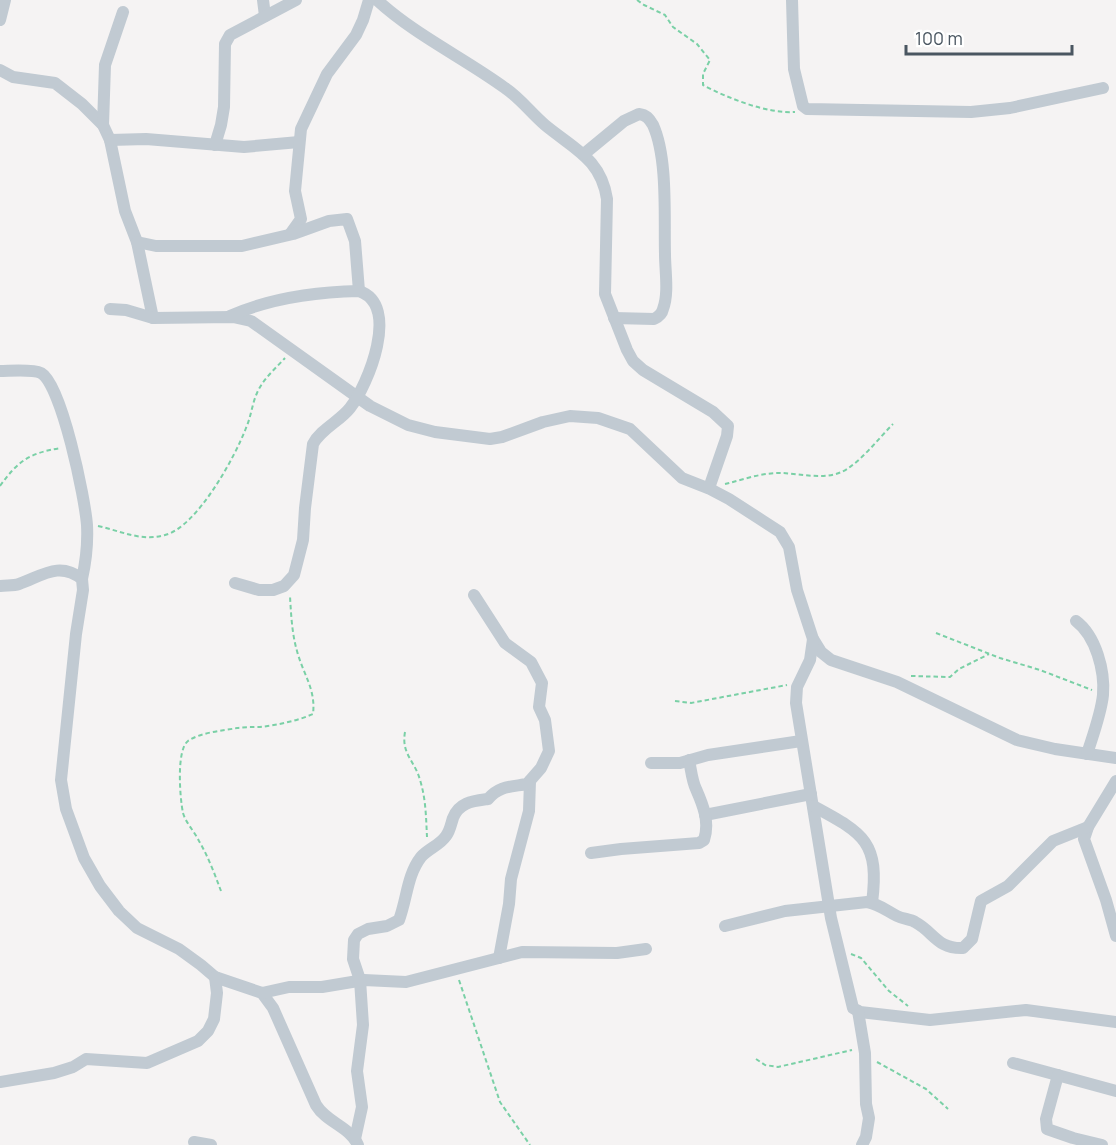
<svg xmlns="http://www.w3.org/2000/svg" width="1116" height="1145" font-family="Manrope,sans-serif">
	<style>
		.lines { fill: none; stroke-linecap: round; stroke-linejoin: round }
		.path { stroke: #7ad0a6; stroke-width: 2; stroke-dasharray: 4.5 3; stroke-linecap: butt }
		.minor { stroke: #c1cad2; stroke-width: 12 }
	</style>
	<rect width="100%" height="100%" fill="#f5f3f3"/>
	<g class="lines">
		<g class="path">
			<path d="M637,0L644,5L665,15L673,27L697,44L710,60L703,74V85C727,98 768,114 795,112"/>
			<path d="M725,484C742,480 760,473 779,473C801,473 827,482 847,469C864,458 879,438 893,424"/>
			<path d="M0,486C18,461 29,453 61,448"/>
			<path d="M98,526C121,531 142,542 165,535C197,527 235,457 246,428C251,417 252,404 257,393C263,379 275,369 285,358"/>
			<polyline points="936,633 1000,658 1040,670 1092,690"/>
			<polyline points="911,676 950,677 959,669 989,654"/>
			<polyline points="675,701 691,703 787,685"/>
			<path d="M405,732C401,754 415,761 420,780C426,799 426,818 427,837"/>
			<path d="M221,891C215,875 208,856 199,841C194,831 186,823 183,813C180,799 176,750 188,741C201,732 222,731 237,728C244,727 252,727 260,727C277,725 297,721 313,714C316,689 303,674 297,651C292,634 291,614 290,596"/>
			<polyline points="851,954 861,958 889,991 908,1006"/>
			<polyline points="459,980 500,1102 530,1145"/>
			<polyline points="756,1059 765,1065 778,1067 852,1050"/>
			<polyline points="877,1062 926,1089 948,1109"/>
		</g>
		<g class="minor">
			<polyline points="263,0 265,16"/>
			<path d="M377,0C415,35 464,58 505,88C520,98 531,113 545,125C574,149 601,159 607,199L605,294L627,350L633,361L643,370L713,412L728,426L727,436L709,488"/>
			<polyline points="792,0 794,69 803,106 807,109 971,112 1010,108 1103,88"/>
			<polyline points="0,20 5,0"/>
			<polyline points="0,70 13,77 55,83 82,104 103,125 110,140 125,211 137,242 153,318"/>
			<polyline points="103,125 105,65 123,12"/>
			<polyline points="110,140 146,139 244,147 299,142"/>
			<polyline points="215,145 221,125 224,107 225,44 230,35 296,0"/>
			<path d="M584,154L624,121L639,114C646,115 649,118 653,125C668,158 664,217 665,254C665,271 669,293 663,309C662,314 658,317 654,319L614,318"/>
			<polyline points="291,233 301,219 295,191 301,129 327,74 356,35 363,20 369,0"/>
			<polyline points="137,242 156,246 242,246 293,234 329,221 347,219 355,241 359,291"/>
			<polyline points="110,309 126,310 153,318 233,317 251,321 370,406 408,425 435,432 490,439 502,437 543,422 570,416 598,418 630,429 682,478 710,489 729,499 780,532 789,547 797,590 813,639 821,652 831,660 897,682 1017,740 1055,749 1116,758"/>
			<path d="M230,316C270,298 315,292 359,291C401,305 368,385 350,408C340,421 321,429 313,444L305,508L303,540L294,575L284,586L273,590H259L235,583"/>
			<path d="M0,371C10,371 33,369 41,373C62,385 85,499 87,525C88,544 86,561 82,579"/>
			<path d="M0,586C6,585 13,586 19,584C42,576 59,561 82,579L83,590L76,634L61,780L66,809L84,858L100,886L119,911L137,928L179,949L201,965L215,977L262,993L273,1008L316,1105C327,1123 349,1126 358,1145"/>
			<path d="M1076,621C1096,636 1105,671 1103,695C1101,714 1093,735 1087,754"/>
			<polyline points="813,639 810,660 797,687 796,703 831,918 853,1008 860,1012 930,1020 1026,1010 1116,1022"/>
			<polyline points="651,763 680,763 708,755 801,741"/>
			<polyline points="1116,781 1088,827 1084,839 1106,900 1116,936"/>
			<path d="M813,806C863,833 880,841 872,903"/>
			<polyline points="705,815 811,794"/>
			<path d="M591,853L621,849L699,843L704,840C710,822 703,805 696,789C692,781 691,769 689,760"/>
			<path d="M725,926L785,911L867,902C879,904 887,911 897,916C903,919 910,919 915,922C934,932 937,949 963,948L972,939L981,901L1008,886L1053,841L1088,827"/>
			<polyline points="499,958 509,904 511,879 529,811 530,781"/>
			<polyline points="262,993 289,987 322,987 364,980 406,982 522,952 617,953 646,949"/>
			<polyline points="858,1011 865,1053 866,1104 869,1118 866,1137 862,1145"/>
			<polyline points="1013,1063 1116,1091"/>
			<polyline points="1058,1075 1046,1119 1047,1129 1073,1138 1102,1145"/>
			<polyline points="0,1082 54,1073 73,1067 86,1059 147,1063 198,1041 208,1031 214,1019 217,993 215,977"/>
			<path d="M355,1139L362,1107L357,1071L363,1025L360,980L353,959L354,940L358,934L368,929L387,926L399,920C407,899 407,875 421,857C428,849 440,845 446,836C450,831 451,824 453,818C459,802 473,801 488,799C499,786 510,787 527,784L541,768L549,751L545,720L539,707L542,683L531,662L505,643L474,595"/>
			<polyline points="194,1142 211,1145"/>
		</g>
	</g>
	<path d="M906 45v9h166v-9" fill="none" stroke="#4a5661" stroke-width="3"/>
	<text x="915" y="45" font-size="18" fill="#4a5661" stroke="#ffffff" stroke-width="4.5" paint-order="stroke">100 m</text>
</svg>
